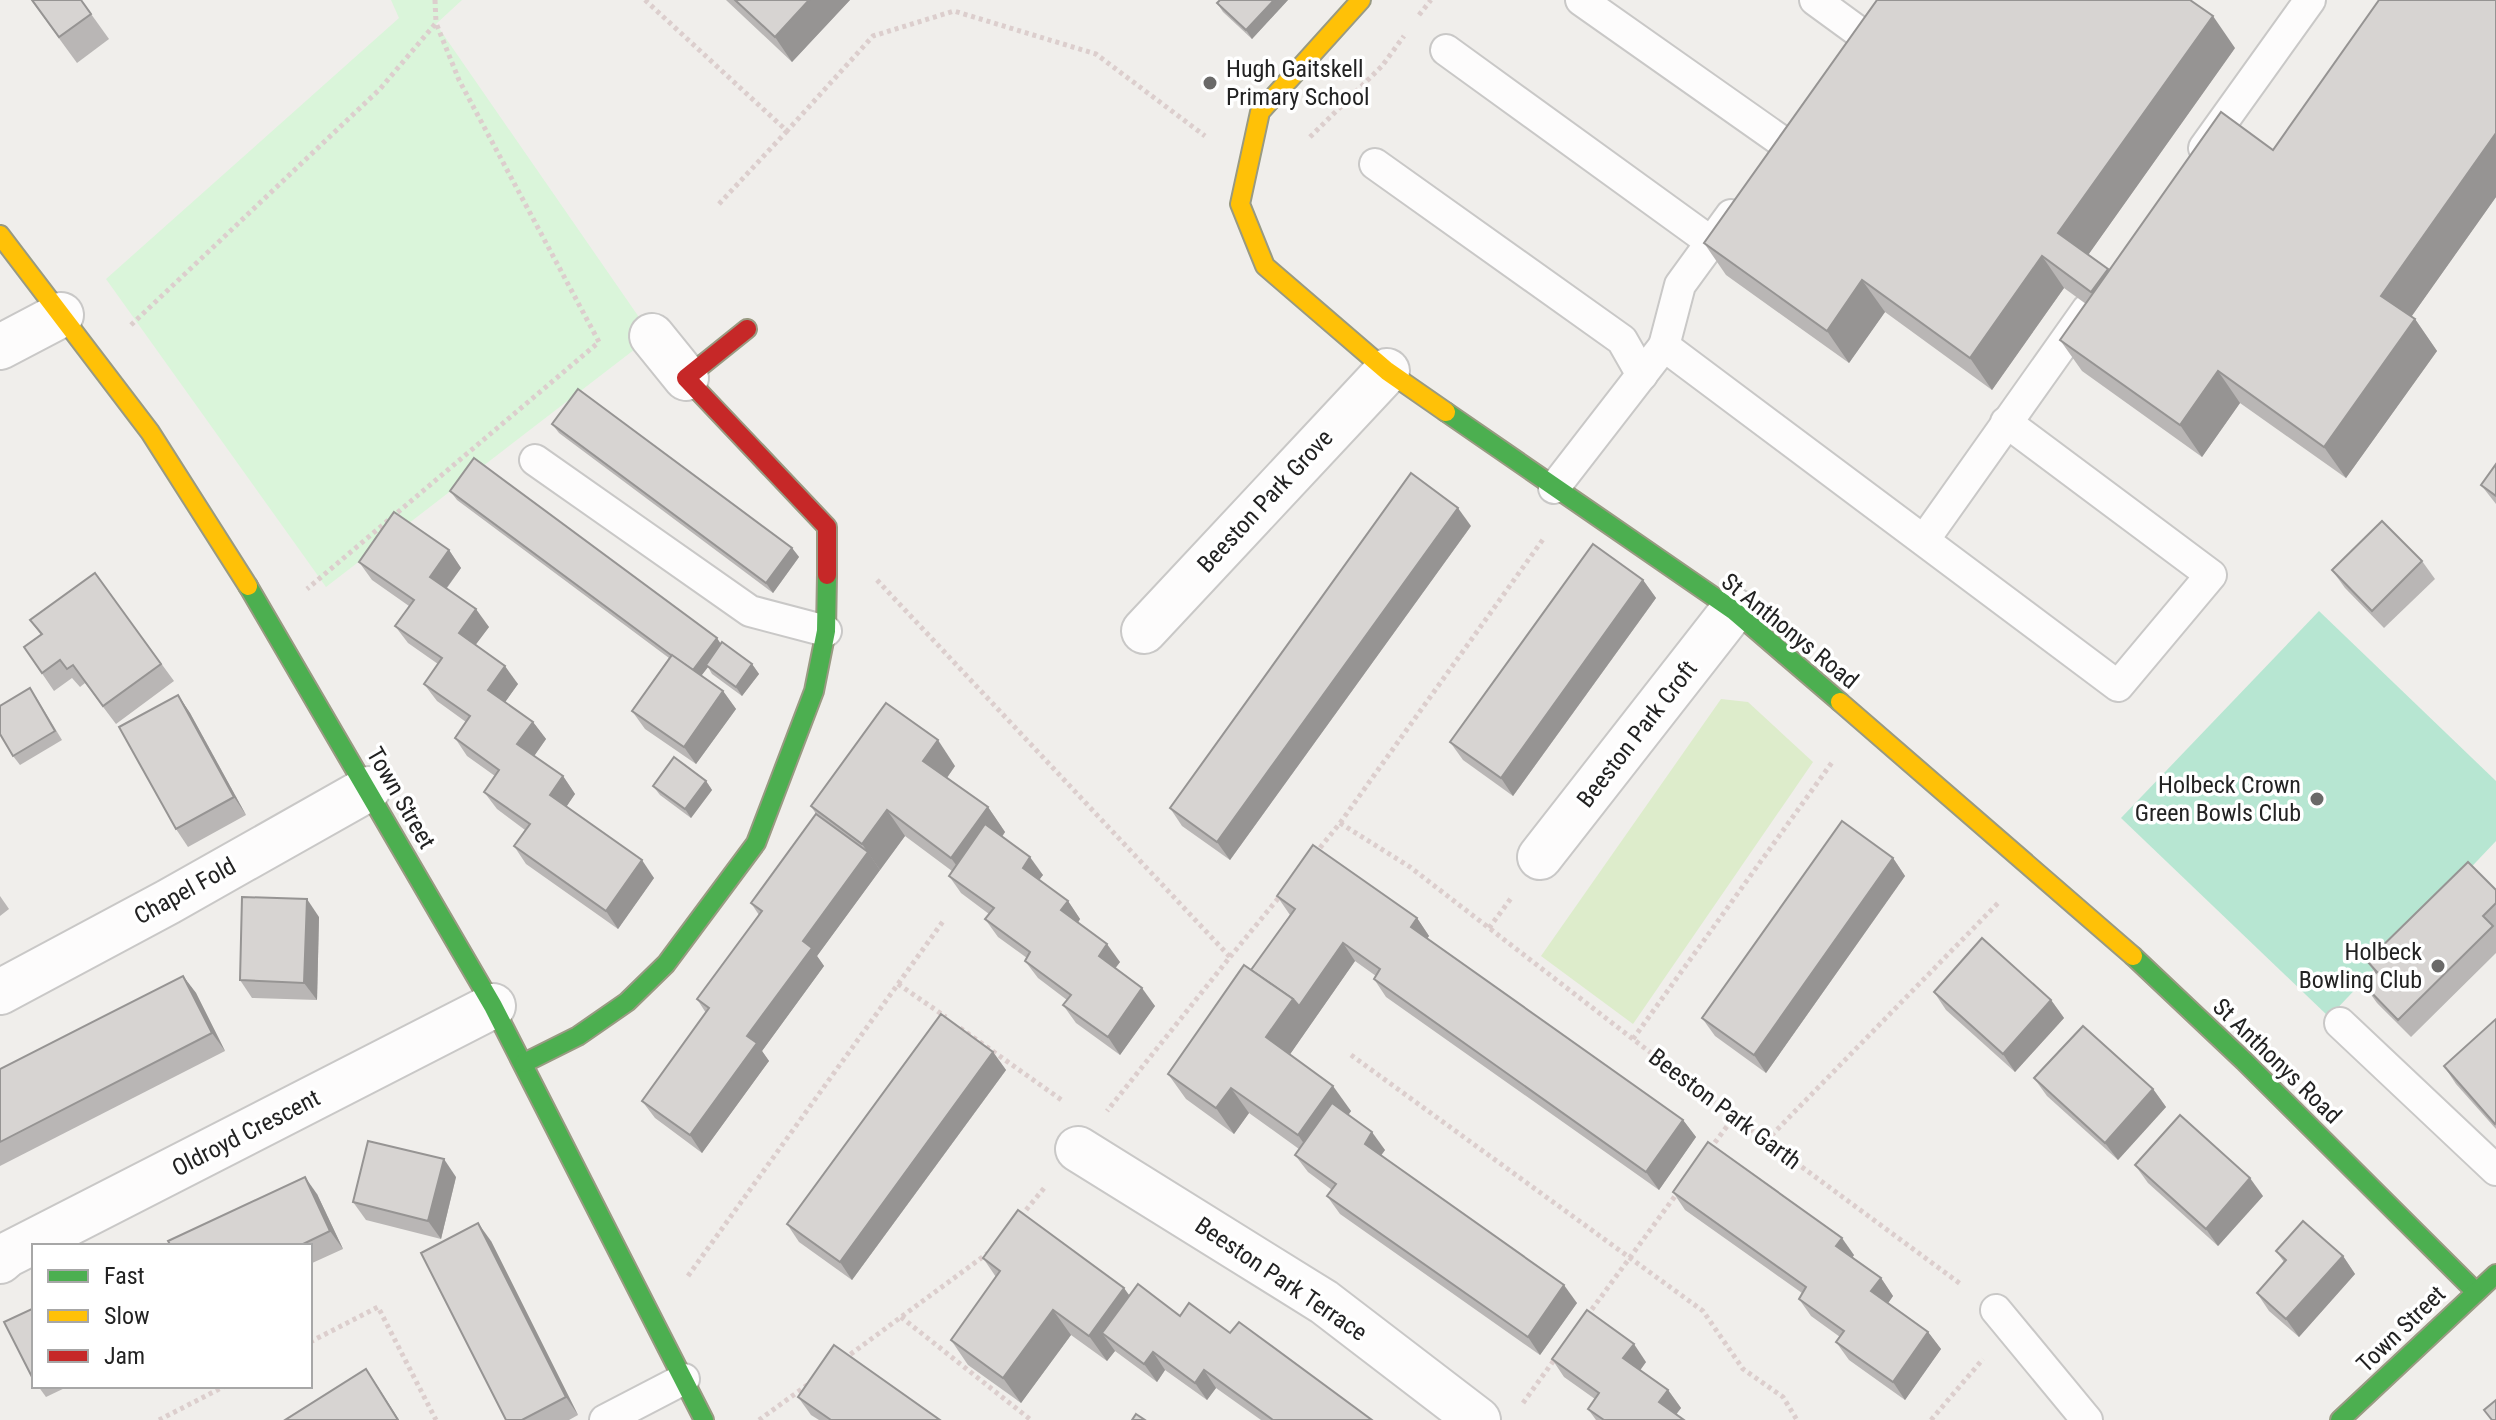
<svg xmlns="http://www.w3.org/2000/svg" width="2496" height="1420" font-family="'Roboto Condensed',sans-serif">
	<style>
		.grass { fill: #ddeccb }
		.park { fill: #daf5da }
		.pitch { fill: #b7e6d2 }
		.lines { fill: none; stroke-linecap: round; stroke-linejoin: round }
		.lane-casing { stroke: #c9c8c7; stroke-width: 34 }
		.street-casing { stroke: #c9c8c7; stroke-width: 48 }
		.fast-casing { stroke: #999a82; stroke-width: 22 }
		.slow-casing { stroke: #999a82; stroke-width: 22 }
		.jam-casing { stroke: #999a82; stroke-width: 22 }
		.path { stroke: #dccecd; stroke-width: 5; stroke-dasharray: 4 4; stroke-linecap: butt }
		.lane { stroke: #fdfcfc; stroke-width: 30 }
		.street { stroke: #fdfcfc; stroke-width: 44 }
		.fast { stroke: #4caf50; stroke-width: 18 }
		.slow { stroke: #ffc107; stroke-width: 18 }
		.jam { stroke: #c62828; stroke-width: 18 }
		.wall { fill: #b9b6b5 }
		.shaded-wall { fill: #969493 }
		.building { fill: #d7d4d2; stroke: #969493; stroke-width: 2 }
		.poi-dot { fill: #6a6968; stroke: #fff; stroke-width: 3 }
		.labels { text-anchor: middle; stroke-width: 7; stroke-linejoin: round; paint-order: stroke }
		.poi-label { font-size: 24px; fill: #222; stroke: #fff; text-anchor: end }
		.street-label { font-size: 24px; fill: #222; stroke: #fff }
	</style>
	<rect width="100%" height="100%" fill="#f0eeeb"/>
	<polygon class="grass" points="1721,699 1748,702 1813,762 1633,1024 1541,956"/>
	<polygon class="park" points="391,0 462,0 436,24 652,336 326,587 106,279 399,18"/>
	<polygon class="pitch" points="2319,611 2496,781 2496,841 2329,1017 2121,818"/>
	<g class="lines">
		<g class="lane-casing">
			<g id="lane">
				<polyline points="1581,0 1784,143"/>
				<polyline points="1815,0 1863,35"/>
				<polyline points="1446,50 1711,242"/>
				<polyline points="2204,148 2310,0"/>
				<polyline points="1375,164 1622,340 1642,375"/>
				<polyline points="1664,346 1680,285 1731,215"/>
				<polyline points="535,460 750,611 826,631"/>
				<polyline points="1554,488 1664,346 2118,686 2211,575 2006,422"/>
				<polyline points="1924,540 2087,310"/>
				<polyline points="2340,1023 2496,1170"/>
				<polyline points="1996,1310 2087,1420"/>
				<polyline points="605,1420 684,1379"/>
			</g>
		</g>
		<g class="street-casing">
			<g id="street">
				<polyline points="652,336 686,378"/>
				<polyline points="0,347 61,315"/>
				<polyline points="1144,631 1387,371"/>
				<polyline points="1540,857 1733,610"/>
				<polyline points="0,992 168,902 368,789"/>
				<polyline points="1078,1149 1324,1302 1478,1420"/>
				<polyline points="0,1261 7,1255 493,1006"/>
			</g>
		</g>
		<g class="fast-casing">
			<g id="fast">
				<polyline points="1446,412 1733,610 1840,702"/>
				<polyline points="248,586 493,1006 704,1420"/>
				<polyline points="2133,956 2244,1061 2475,1291"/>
				<polyline points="524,1063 578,1036 627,1002 666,964 756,843 814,691 826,631 827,575"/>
				<polyline points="2340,1420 2496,1274"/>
			</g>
		</g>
		<g class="slow-casing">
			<g id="slow">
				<polyline points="1361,0 1260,112 1240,204 1265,266 1387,371 1446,412"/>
				<polyline points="0,235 150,432 248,586"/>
				<polyline points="1840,702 2133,956"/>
			</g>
		</g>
		<g class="jam-casing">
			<polyline id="jam" points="747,329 686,378 827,527 827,575"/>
		</g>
		<g class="path">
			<polyline points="435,0 436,23"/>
			<polyline points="645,0 787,131 873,36 954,11 1096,54 1205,136"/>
			<polyline points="1419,15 1431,0"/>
			<polyline points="1310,137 1382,66 1404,36"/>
			<polyline points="719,204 787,131"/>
			<polyline points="131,325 380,89 436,23 459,80 599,342 307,589"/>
			<polyline points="877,580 1230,957 1107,1111"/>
			<polyline points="1340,823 1410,867 1734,1117 1962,1285"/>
			<polyline points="1315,854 1340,823 1544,538"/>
			<polyline points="1489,928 1512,897"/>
			<polyline points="1230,957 1280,896"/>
			<polyline points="898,984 946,1017"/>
			<polyline points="960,1028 1063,1101"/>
			<polyline points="1633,1039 1833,761"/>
			<polyline points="1351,1055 1703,1311 1743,1369 1783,1397 1797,1420"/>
			<polyline points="1766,1141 2000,901"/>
			<polyline points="1710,1149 1734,1117"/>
			<polyline points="1021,1216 1045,1187"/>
			<polyline points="688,1276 944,920"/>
			<polyline points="1587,1316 1678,1192"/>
			<polyline points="901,1317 1031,1420"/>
			<polyline points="310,1342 378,1307 436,1420"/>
			<polyline points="844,1359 988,1253"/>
			<polyline points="1523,1403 1557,1356"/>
			<polyline points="159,1420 225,1386"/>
			<polyline points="759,1420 810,1383"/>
			<polyline points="1931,1420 1983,1359"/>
		</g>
		<use href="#lane" class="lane"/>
		<use href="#street" class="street"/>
		<use href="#fast" class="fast"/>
		<use href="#slow" class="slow"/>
		<use href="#jam" class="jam"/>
	</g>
	<g class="wall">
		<polygon points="31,0 81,0 109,39 77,63"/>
		<polygon points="726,0 850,0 792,62"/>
		<polygon points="1220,0 1288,0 1252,39 1223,12 1217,3"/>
		<polygon points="2496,0 2496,197 2411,317 2415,319 2437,351 2346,478 2240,403 2202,457 2082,371 2060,340 2086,304 2064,288 1992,390 1885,312 1849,363 1726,275 1704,243 2235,48 2088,255 2109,270 2273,150"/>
		<polygon points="552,424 792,548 799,557 773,593 559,433"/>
		<polygon points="2496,464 2496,504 2481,485"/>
		<polygon points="450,491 721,644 752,664 759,674 742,696 712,674 708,667 701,676 723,691 736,709 696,764 645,729 632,711 669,658 457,500"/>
		<polygon points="1471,526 1230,860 1182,826 1170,808"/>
		<polygon points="449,550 461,568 447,588 489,627 475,645 518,684 505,702 533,722 546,739 534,756 563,776 575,794 566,807 654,878 618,929 526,864 514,846 525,830 497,809 484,792 495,776 467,756 455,738 466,722 437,701 424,684 438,664 408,643 395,626 409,606 372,580 359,562"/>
		<polygon points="2422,561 2435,579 2384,628 2345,588 2332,570"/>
		<polygon points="95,573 174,681 116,724 85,683 80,687 72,678 54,691 24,647 41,635 30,620"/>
		<polygon points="1643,580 1656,598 1513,796 1463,760 1450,742"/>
		<polygon points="178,695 190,713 246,815 188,847 176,829"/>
		<polygon points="36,697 62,740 20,765 13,756"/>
		<polygon points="955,766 947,778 988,807 1005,832 1002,837 1043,875 1039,880 1068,901 1080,919 1078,923 1120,962 1115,968 1155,1006 1120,1055 1076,1023 1063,1005 1067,1000 1038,978 1025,961 1027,958 998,937 985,919 989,914 961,893 949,876 952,871 905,836 817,956 824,966 762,1051 769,1061 702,1153 655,1118 642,1101 706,1013 697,999 759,915 751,903 816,814 811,806"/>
		<polygon points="706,781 712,790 691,818 660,795 653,786"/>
		<polygon points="1893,858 1905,876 1766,1073 1715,1036 1702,1018"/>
		<polygon points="2496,890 2496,953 2411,1037 2377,1003 2364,985 2376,974 2367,961"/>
		<polygon points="0,896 9,909 0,916"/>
		<polygon points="1277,896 1417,918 1429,936 1427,938 1683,1120 1696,1137 1659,1190 1386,997 1374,979 1376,976 1355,961 1290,1054 1351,1111 1348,1115 1385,1150 1381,1155 1577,1303 1540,1355 1340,1214 1327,1196 1332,1190 1308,1172 1295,1155 1299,1149 1249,1113 1234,1134 1186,1099 1168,1074 1251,970 1290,915"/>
		<polygon points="319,917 317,1000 252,998 240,980"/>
		<polygon points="183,976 196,993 225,1051 0,1166 0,1069"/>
		<polygon points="1934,992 2051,1000 2064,1018 2015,1072 1946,1010"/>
		<polygon points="2496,1019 2496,1129 2456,1084 2444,1066"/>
		<polygon points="993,1052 1006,1070 852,1280 799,1242 787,1224"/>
		<polygon points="2034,1078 2153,1089 2166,1107 2118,1160 2047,1096"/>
		<polygon points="2135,1165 2263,1196 2218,1246 2148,1183"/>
		<polygon points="456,1177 441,1239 366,1220 353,1202"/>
		<polygon points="1673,1192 1854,1255 1852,1258 1881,1278 1893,1296 1888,1303 1928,1332 1941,1349 1905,1400 1849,1360 1836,1342 1840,1337 1811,1316 1799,1299 1802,1293 1685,1210"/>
		<polygon points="317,1194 343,1249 310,1264 310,1246 171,1246"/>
		<polygon points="491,1241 578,1415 569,1420 506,1420"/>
		<polygon points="2276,1251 2343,1256 2355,1274 2299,1337 2269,1311 2257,1293 2284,1262"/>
		<polygon points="983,1258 1130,1295 1180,1316 1230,1333 1372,1420 1261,1420 1216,1388 1207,1400 1165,1370 1157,1382 1115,1351 1107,1361 1071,1335 1021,1403 968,1365 951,1340 996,1277"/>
		<polygon points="1552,1359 1646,1362 1640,1370 1668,1390 1681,1408 1676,1414 1684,1420 1596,1420 1588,1409 1595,1399 1564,1377"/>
		<polygon points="38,1386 69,1386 46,1397"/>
		<polygon points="798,1397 940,1420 819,1420 811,1415"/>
	</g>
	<g class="shaded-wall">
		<polygon points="809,0 850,0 792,62 775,37"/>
		<polygon points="1274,0 1288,0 1252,39 1246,30"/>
		<polygon points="2213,16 2235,48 2081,265 2058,233"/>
		<polygon points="2496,133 2496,197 2404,327 2381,296"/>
		<polygon points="2042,256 2064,288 1992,390 1970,358"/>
		<polygon points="2108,269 2130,300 2114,324 2091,292"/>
		<polygon points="1862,280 1885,312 1849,363 1827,331"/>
		<polygon points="2415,319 2437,351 2346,478 2324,447"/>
		<polygon points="2218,371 2240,403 2202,457 2180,425"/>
		<polygon points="1458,508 1471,526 1230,860 1217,842"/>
		<polygon points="792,548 799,557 773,593 766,583"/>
		<polygon points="449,550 461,568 442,594 430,577"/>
		<polygon points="1643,580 1656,598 1513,796 1501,778"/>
		<polygon points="476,609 489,627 471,651 459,633"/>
		<polygon points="717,638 723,647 706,665 708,667 698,680 692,671"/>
		<polygon points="752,664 759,674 742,696 736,687"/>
		<polygon points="505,666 518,684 501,708 488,690"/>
		<polygon points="723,691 736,709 696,764 684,747"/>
		<polygon points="178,695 190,713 246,815 234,797"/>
		<polygon points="533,722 546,739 530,762 517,744"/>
		<polygon points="938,740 955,766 941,786 923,761"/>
		<polygon points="563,776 575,794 562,813 550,795"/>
		<polygon points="706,781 712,790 691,818 685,809"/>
		<polygon points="988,807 1005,832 969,883 951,858"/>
		<polygon points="887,810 905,836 880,870 862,844"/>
		<polygon points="868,852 880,870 817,956 824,966 762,1051 769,1061 702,1153 690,1135 803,941"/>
		<polygon points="1030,857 1043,875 1035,885 1023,868"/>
		<polygon points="1893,858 1905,876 1766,1073 1754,1055"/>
		<polygon points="642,860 654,878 618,929 606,911"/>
		<polygon points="307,899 319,917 317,1000 304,983"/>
		<polygon points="1068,901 1080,919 1074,928 1061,910"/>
		<polygon points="1417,918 1429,936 1423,944 1411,927"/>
		<polygon points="1343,943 1355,961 1284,1063 1266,1037 1293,999"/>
		<polygon points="1107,944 1120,962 1111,974 1099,956"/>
		<polygon points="183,976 196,993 225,1051 212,1033"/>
		<polygon points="1142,988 1155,1006 1120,1055 1108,1037"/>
		<polygon points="2051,1000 2064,1018 2015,1072 2003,1054"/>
		<polygon points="993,1052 1006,1070 852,1280 840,1262"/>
		<polygon points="1333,1086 1351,1111 1316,1161 1298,1135"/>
		<polygon points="1231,1088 1249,1113 1234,1134 1216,1108"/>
		<polygon points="2153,1089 2166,1107 2118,1160 2105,1143"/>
		<polygon points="1683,1120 1696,1137 1659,1190 1646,1172"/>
		<polygon points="1372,1132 1385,1150 1377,1161 1365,1144"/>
		<polygon points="444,1159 456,1177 441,1239 428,1221"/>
		<polygon points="305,1177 317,1194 343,1249 330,1231"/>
		<polygon points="2250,1178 2263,1196 2218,1246 2206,1229"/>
		<polygon points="478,1223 491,1241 578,1415 566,1397"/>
		<polygon points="1842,1238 1854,1255 1848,1264 1836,1246"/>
		<polygon points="2343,1256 2355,1274 2299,1337 2286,1319"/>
		<polygon points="1881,1278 1893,1296 1884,1309 1871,1291"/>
		<polygon points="1564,1285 1577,1303 1540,1355 1528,1337"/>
		<polygon points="1124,1288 1142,1313 1102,1333 1115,1351 1107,1361 1089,1336"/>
		<polygon points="1053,1310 1071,1335 1021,1403 1003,1378"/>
		<polygon points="1928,1332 1941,1349 1905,1400 1893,1382"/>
		<polygon points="1634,1344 1646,1362 1636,1376 1623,1358"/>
		<polygon points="1153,1352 1165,1370 1157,1382 1144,1364"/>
		<polygon points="366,1369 378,1387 399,1420 398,1420"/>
		<polygon points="1204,1370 1216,1388 1207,1400 1195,1383"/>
		<polygon points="1668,1390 1681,1408 1672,1420 1659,1402"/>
	</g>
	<g class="building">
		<polygon points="32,0 81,0 91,14 59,37"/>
		<polygon points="735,0 809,0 775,37"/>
		<polygon points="1220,0 1274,0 1246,30 1217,3"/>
		<polygon points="1877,0 2190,0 2213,16 2058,233 2108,269 2091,292 2042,256 1970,358 1862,280 1827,331 1704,243"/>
		<polygon points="2379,0 2496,0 2496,133 2381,296 2415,319 2324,447 2218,371 2180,425 2060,340 2221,112 2273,150"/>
		<polygon points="578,389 792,548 766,583 552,424"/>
		<polygon points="474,458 717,638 693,670 671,655 450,491"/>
		<polygon points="2496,464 2496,496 2481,485"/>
		<polygon points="1411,473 1458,508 1217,842 1170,808"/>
		<polygon points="394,512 449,550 430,577 476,609 459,633 505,666 488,690 533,722 517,744 563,776 550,795 642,860 606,911 514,846 530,824 484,792 499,770 455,738 470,716 424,684 442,658 395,626 414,600 359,562"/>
		<polygon points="2382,521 2422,561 2372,611 2332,570"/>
		<polygon points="1593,544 1643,580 1501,778 1450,742"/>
		<polygon points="95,573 161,664 103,706 73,665 67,669 60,660 42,673 24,647 42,634 30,620"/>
		<polygon points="722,642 752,664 736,687 706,665"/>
		<polygon points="672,655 723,691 684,747 632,711"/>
		<polygon points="30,688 55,731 13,756 0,734 0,706"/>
		<polygon points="178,695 234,797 176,829 119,727"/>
		<polygon points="886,703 938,740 923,761 988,807 951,858 887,810 862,844 811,806"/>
		<polygon points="674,757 706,781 685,809 653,786"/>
		<polygon points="816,814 868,852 803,941 812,948 747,1036 757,1043 690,1135 642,1101 709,1008 697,999 762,911 751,903"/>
		<polygon points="1842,821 1893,858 1754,1055 1702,1018"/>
		<polygon points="985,824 1030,857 1023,868 1068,901 1061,910 1107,944 1099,956 1142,988 1108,1037 1063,1005 1071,995 1025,961 1030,952 985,919 994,908 949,876"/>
		<polygon points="1313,845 1417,918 1411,927 1683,1120 1646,1172 1374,979 1380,969 1343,943 1299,1006 1293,999 1251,970 1295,909 1277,896"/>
		<polygon points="2468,862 2496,890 2496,903 2483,916 2493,926 2398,1020 2364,985 2377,972 2367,961"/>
		<polygon points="242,897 307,899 304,983 240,980"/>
		<polygon points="1982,938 2051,1000 2003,1054 1934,992"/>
		<polygon points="1244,965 1293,999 1266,1037 1333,1086 1298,1135 1231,1088 1216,1108 1168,1074"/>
		<polygon points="183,976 212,1033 0,1142 0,1069"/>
		<polygon points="941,1014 993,1052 840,1262 787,1224"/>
		<polygon points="2496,1019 2496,1123 2495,1124 2444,1066"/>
		<polygon points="2083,1026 2153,1089 2105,1143 2034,1078"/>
		<polygon points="1332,1103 1372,1132 1365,1144 1564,1285 1528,1337 1327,1196 1336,1184 1295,1155"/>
		<polygon points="2180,1115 2250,1178 2206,1229 2135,1165"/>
		<polygon points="368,1141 444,1159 428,1221 353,1202"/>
		<polygon points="1708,1142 1842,1238 1836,1246 1881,1278 1871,1291 1928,1332 1893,1382 1836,1342 1844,1331 1799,1299 1806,1287 1673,1192"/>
		<polygon points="305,1177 330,1231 299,1246 171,1246 168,1241"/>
		<polygon points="1018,1210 1124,1288 1089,1336 1053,1310 1003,1378 951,1340 1000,1271 983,1258"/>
		<polygon points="2303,1221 2343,1256 2286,1319 2257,1293 2286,1260 2276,1251"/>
		<polygon points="478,1223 566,1397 522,1420 506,1420 421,1253"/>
		<polygon points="1138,1284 1180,1316 1189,1303 1230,1333 1239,1322 1372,1420 1273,1420 1204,1370 1195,1383 1153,1352 1144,1364 1102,1333"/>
		<polygon points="34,1308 34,1379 33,1379 4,1322"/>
		<polygon points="1587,1310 1634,1344 1623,1358 1668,1390 1659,1402 1684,1420 1604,1420 1588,1409 1599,1393 1552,1359"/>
		<polygon points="834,1345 940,1420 831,1420 798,1397"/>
		<polygon points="366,1369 398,1420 285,1420"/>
		<polygon points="2496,1400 2496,1420 2492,1420 2484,1410"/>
		<polygon points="1136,1414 1145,1420 1132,1420"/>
	</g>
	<g class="poi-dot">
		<circle cx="1210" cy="83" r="8"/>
		<circle cx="2317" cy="799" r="8"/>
		<circle cx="2438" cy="966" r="8"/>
	</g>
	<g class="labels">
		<g class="poi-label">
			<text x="1226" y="77" text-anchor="start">Hugh Gaitskell<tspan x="1226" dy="28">Primary School</tspan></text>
			<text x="2301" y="793">Holbeck Crown<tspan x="2301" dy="28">Green Bowls Club</tspan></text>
			<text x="2422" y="960">Holbeck<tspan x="2422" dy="28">Bowling Club</tspan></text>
		</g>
		<g class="street-label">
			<text transform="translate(1265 501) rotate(-47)" y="8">Beeston Park Grove</text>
			<text transform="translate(1790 631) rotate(39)" y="8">St Anthonys Road</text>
			<text transform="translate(1637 734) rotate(-52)" y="8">Beeston Park Croft</text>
			<text transform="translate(401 798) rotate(60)" y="8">Town Street</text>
			<text transform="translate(185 891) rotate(-29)" y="8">Chapel Fold</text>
			<text transform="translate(2277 1061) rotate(44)" y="8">St Anthonys Road</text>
			<text transform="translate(1725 1109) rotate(37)" y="8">Beeston Park Garth</text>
			<text transform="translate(246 1133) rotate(-27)" y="8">Oldroyd Crescent</text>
			<text transform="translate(1281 1279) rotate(34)" y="8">Beeston Park Terrace</text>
			<text transform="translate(2401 1329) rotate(-44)" y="8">Town Street</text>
		</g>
	</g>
	<rect x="32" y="1244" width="280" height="144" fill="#ffffff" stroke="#a7a7a7" stroke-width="2"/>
	<rect x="48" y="1270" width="40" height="12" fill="#4caf50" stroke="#a7a7a7" stroke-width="2"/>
	<text x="104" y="1284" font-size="24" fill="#222222">Fast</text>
	<rect x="48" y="1310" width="40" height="12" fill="#ffc107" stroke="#a7a7a7" stroke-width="2"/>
	<text x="104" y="1324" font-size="24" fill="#222222">Slow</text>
	<rect x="48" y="1350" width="40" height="12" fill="#c62828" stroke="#a7a7a7" stroke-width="2"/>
	<text x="104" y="1364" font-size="24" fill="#222222">Jam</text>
</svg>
